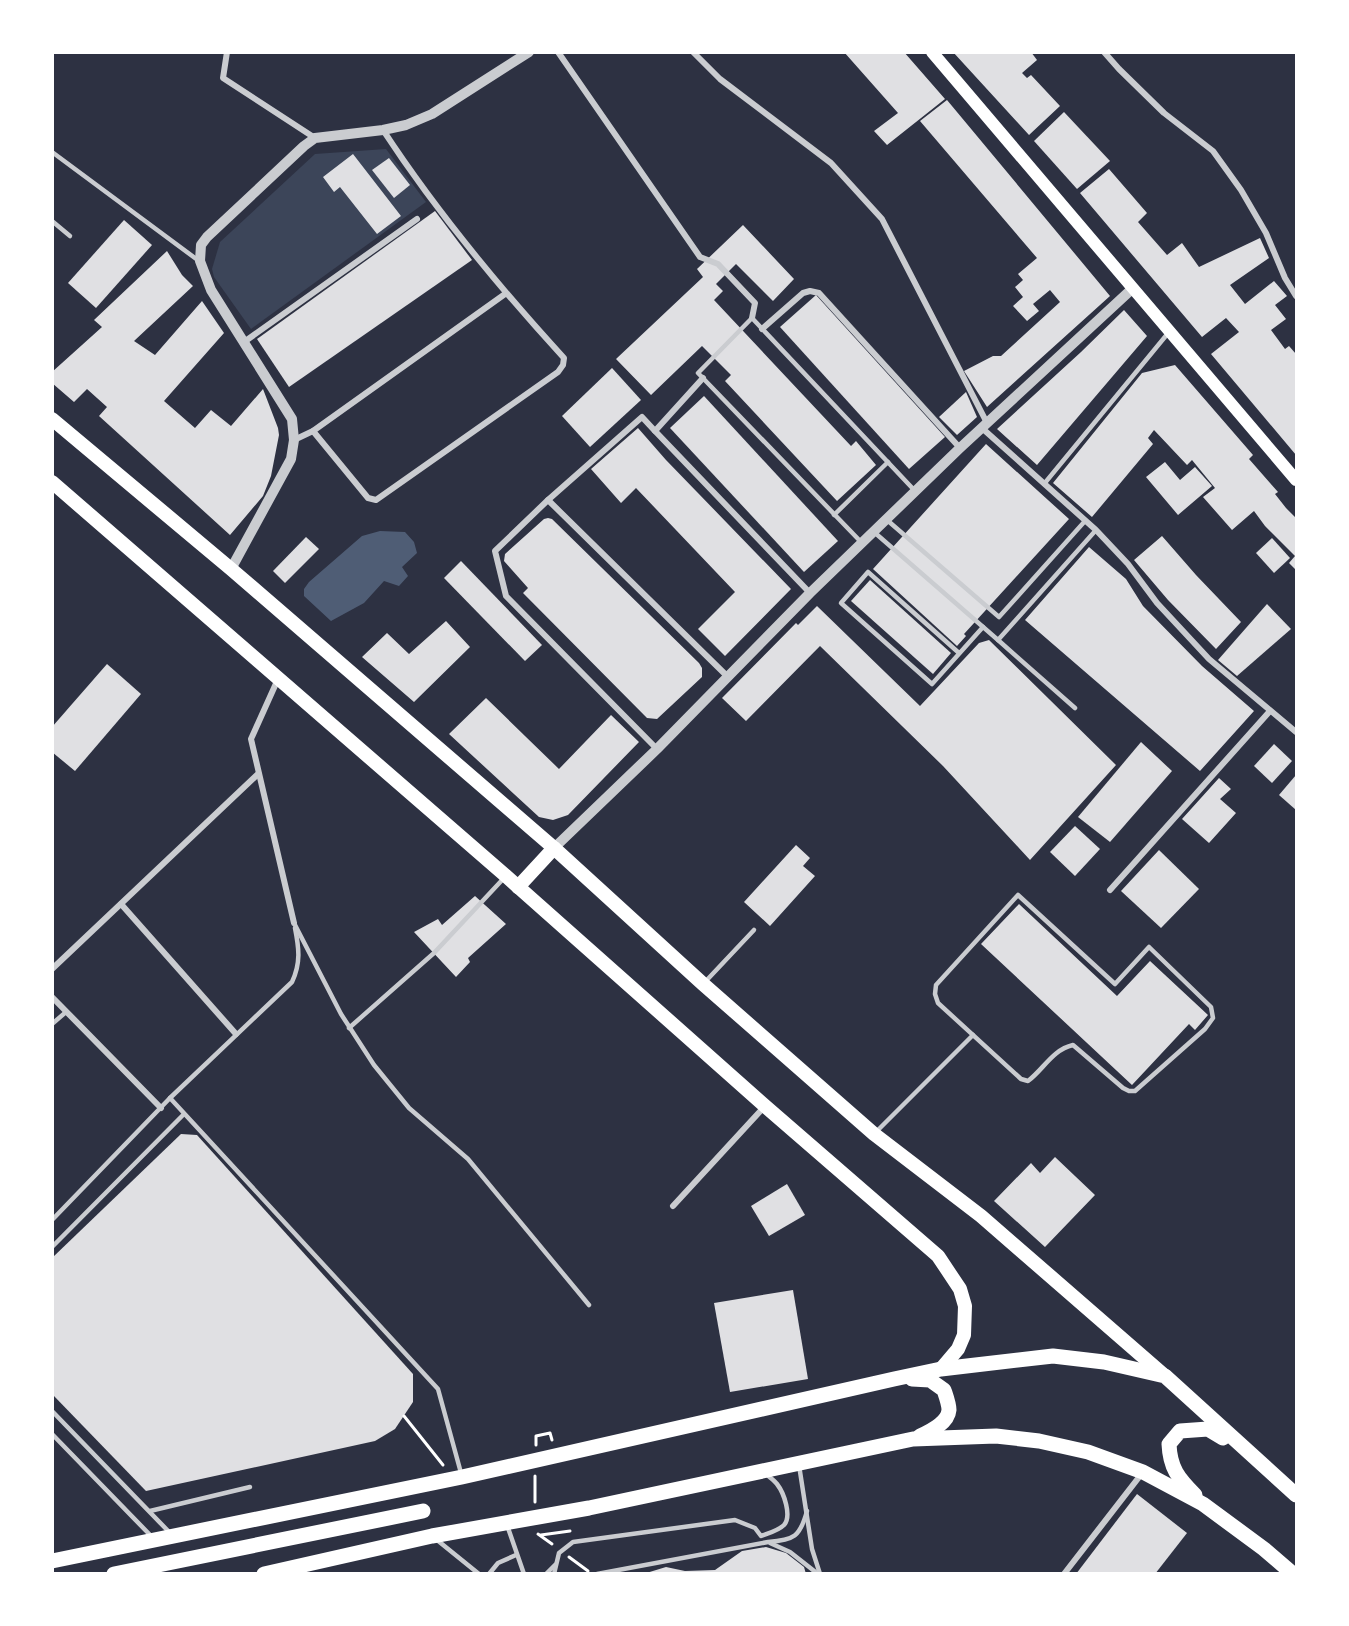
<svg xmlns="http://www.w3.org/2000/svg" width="1349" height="1626" font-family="'Exo 2',sans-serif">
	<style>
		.green { fill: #3c4559 }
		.water { fill: #4f5d75 }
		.building { fill: #e0e0e3 }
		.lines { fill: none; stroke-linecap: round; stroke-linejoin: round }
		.path { stroke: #fff; stroke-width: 3 }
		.service { stroke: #caccd0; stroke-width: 4.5 }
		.minor { stroke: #caccd0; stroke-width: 6 }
		.tertiary { stroke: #caccd0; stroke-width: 10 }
		.secondary { stroke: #fff; stroke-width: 12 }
		.primary { stroke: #fff; stroke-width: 14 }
		.trunk { stroke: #fff; stroke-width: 15 }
	</style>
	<rect width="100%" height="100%" fill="#2d3142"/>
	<polygon class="green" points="386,149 426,202 251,329 214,277 212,269 220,242 315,154"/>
	<polygon class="water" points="380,531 405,532 414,542 417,553 402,567 408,576 399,586 384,581 364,603 331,621 304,596 304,589 309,582 362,536"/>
	<g class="building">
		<polygon points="844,52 904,52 945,99 887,145 874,131 898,113"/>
		<polygon points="953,52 1031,52 1037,60 1022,73 1027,78 1031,75 1060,106 1029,135"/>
		<polygon points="947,100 1110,296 987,407 964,371 993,356 1001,356 1060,302 1050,290 1033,304 1039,311 1027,321 1013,306 1023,297 1015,287 1023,280 1018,274 1037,258 920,121"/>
		<polygon points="1064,112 1110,161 1077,189 1034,141"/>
		<polygon points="353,154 401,216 377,234 340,187 334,192 323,177"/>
		<polygon points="389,158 410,185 394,198 372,170"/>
		<polygon points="1109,169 1147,213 1138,222 1167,255 1182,243 1199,267 1260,238 1269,258 1230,285 1245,304 1274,281 1287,296 1275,305 1286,319 1271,330 1285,349 1289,346 1296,354 1296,455 1211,354 1239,332 1226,318 1202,337 1080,193"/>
		<polygon points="435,211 472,260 289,387 257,339"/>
		<polygon points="124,220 152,245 96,308 68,283"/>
		<polygon points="743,225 794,279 773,301 736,264 716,284 723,291 714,300 851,446 856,441 876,465 837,501 725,381 731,375 702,346 651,395 616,359 703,277 697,269"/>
		<polygon points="167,251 182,275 193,286 134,341 155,355 202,301 224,333 164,401 195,428 211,410 231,426 263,389 278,428 279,435 271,476 263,496 230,535 99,416 107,407 87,389 74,402 52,383 52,372 102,327 94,320"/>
		<polygon points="816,295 945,437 909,469 780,327"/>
		<polygon points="1124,310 1147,336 1037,465 997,429 1081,352"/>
		<polygon points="1175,365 1253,455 1249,459 1278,492 1275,494 1286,508 1296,518 1296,570 1289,563 1295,556 1265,526 1254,511 1232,530 1203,497 1215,488 1192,460 1187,465 1154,430 1148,438 1153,444 1092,517 1053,483 1142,373"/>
		<polygon points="612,368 641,400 590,447 562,416"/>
		<polygon points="966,392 977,417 957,435 939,417"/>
		<polygon points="704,396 838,541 804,572 670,428"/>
		<polygon points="638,428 666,460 791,589 725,656 698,629 735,592 636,488 621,503 591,469"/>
		<polygon points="986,444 1069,519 964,634 966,636 957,646 873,569"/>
		<polygon points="1165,462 1180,480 1195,467 1212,486 1178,515 1146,477"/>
		<polygon points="548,518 552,519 699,663 702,668 702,677 657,719 647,718 523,593 528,588 504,561 505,554 544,519"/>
		<polygon points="1162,536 1196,575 1241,622 1216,649 1168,600 1134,560"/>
		<polygon points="306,537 319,549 285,583 273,571"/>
		<polygon points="1272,538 1290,558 1274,573 1256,553"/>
		<polygon points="1089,547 1126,579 1143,606 1202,666 1254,711 1200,771 1025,620"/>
		<polygon points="461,561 542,645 525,661 444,578"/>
		<polygon points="870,580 951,653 933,674 851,601"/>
		<polygon points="1267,604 1291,629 1237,676 1218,660"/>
		<polygon points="817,606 920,706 979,643 989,640 1116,765 1030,860 943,766 820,646 746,721 722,698 796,623 798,625"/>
		<polygon points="446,621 470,647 414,702 362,657 387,633 409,654"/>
		<polygon points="107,664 141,694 75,771 52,752 52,727"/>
		<polygon points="486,698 559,769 611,715 639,742 568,815 553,820 539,817 449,734"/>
		<polygon points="1141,742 1172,771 1110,842 1078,817"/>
		<polygon points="1274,744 1292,761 1272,783 1254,766"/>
		<polygon points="1296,775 1296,810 1279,795"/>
		<polygon points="1219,778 1231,789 1220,799 1236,813 1209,843 1182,819"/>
		<polygon points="1075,826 1100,849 1075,876 1050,852"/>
		<polygon points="796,845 810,858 803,866 815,876 770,926 744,902"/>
		<polygon points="1159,850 1199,889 1161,928 1121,891"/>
		<polygon points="475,896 506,924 468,958 470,962 456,977 414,932 438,919 442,925"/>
		<polygon points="1019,904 1117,996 1150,961 1208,1015 1195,1030 1189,1024 1132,1085 981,944"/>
		<polygon points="181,1134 197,1135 413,1374 413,1402 395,1429 375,1441 146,1491 52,1394 52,1258"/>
		<polygon points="1055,1157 1095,1195 1045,1247 994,1201 1031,1163 1040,1173"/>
		<polygon points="787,1184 805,1215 769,1236 751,1206"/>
		<polygon points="793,1290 808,1379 730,1392 714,1303"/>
		<polygon points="1137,1494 1187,1533 1155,1574 1076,1574"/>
		<polygon points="766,1547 786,1553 804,1567 806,1574 643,1574 666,1567 685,1571 715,1570 742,1551"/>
	</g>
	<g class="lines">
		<g class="path">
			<polyline points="404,1416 443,1465"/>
			<polyline points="536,1445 536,1436 550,1433 552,1440"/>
			<polyline points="535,1502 535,1476"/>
			<polyline points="538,1534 552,1544"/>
			<polyline points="541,1535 570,1531"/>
			<polyline points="569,1557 588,1571"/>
		</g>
		<g class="service">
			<polyline points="52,152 199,261"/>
			<polyline points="52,221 70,236"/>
			<polyline points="1044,484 1169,332"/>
			<polyline points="834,515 888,462"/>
			<polyline points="887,520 999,617 1085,521"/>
			<polyline points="874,532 998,640 1096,530"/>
			<polyline points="862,543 698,373 752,318 916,492"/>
			<polyline points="998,640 1075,708"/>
			<polyline points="959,653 868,572 841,603 932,684 983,627"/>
			<path d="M1018,895L1115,984L1149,947L1211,1007L1213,1018L1205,1029L1135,1091H1129L1123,1088L1073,1045C1052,1050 1044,1069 1028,1081L1021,1079L938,1003L935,994L936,985Z"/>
			<polyline points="294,923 341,1014 374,1065 409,1108 468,1159 589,1305"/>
			<polyline points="705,982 754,930"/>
			<polyline points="52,1024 66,1012"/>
			<polyline points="349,1028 434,953 504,878"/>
			<polyline points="170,1098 438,1389 461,1473"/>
			<polyline points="876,1132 973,1035"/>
			<path d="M52,1220L170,1098L292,982C301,963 299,948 295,928"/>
			<polyline points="52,1247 184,1114"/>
			<polyline points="52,1411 171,1534"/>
			<polyline points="52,1434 153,1538"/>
			<polyline points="799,1465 812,1549 820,1574"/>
			<polyline points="150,1511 250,1487"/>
			<polyline points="507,1525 524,1574"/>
			<polyline points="437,1540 479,1574"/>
			<polyline points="770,1543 790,1552 818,1574"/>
			<polyline points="489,1574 498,1563 516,1555"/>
			<polyline points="546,1574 555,1565"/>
			<path d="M554,1574L559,1553L573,1542L735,1520L755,1528L761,1536C769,1533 778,1531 784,1525C792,1516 784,1493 777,1484C774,1480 769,1477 766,1474"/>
			<path d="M597,1574L768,1542C794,1540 800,1537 807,1511"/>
		</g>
		<g class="minor">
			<polyline points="227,52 223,78 315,138"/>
			<polyline points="558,52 700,257 718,264 755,303 752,318"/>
			<polyline points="693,52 720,79 831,163 882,219 987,423"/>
			<polyline points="1104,52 1119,69 1164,113 1213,151 1241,190 1266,233 1285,278 1296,296"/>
			<polyline points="762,329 803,293 810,291 819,293 960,448"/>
			<polyline points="244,342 417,219"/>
			<polyline points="983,429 1096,530 1128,564 1157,603 1209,659 1296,732"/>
			<path d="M313,431L368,498L376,500L558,372L563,365L564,358C499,287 436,211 383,130"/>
			<polyline points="655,431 810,593"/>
			<polyline points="294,440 313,431 505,294"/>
			<polyline points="548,500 727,676"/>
			<polyline points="278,679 251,739 294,923"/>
			<polyline points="657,749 506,596 495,551 548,500 642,417 655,431 703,378"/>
			<polyline points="1110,890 1270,711"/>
			<polyline points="121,904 236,1034"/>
			<polyline points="52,969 258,774"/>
			<polyline points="52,997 161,1108"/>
			<polyline points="673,1206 765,1106"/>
			<polyline points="1064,1574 1143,1472"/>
		</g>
		<g class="tertiary">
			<polyline points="231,569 291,459 294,440 292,419 211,290 200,261 201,245 207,237 304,146 315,138 383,130 406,125 432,114 529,52"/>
			<polyline points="554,848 657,749 810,593 960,448 1133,288"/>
		</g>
		<polyline class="secondary" points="932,52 1296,480"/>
		<g class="primary">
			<polyline points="52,419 231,569 554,848 703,984 874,1134 981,1216 1165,1376"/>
			<polyline points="52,482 506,876 765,1106 938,1256 960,1289 965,1306 964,1335 958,1349 941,1369"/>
			<polyline points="518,887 554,848"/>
		</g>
		<g class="trunk">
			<path d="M912,1379L930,1380L944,1390C946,1396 949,1404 949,1410C948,1423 931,1431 920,1436"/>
			<path d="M1195,1495C1178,1478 1170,1468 1169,1444L1180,1431L1208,1429L1223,1438"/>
			<polyline points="52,1561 462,1477 894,1379 941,1369 1053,1356 1104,1362 1165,1376 1296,1495"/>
			<polyline points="114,1574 423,1511"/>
			<polyline points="264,1574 432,1536 589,1508 913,1439 996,1436 1039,1441 1088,1452 1143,1472 1203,1504 1264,1549 1293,1574"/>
		</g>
	</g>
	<rect width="1349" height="1626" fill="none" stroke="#ffffff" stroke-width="108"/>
</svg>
